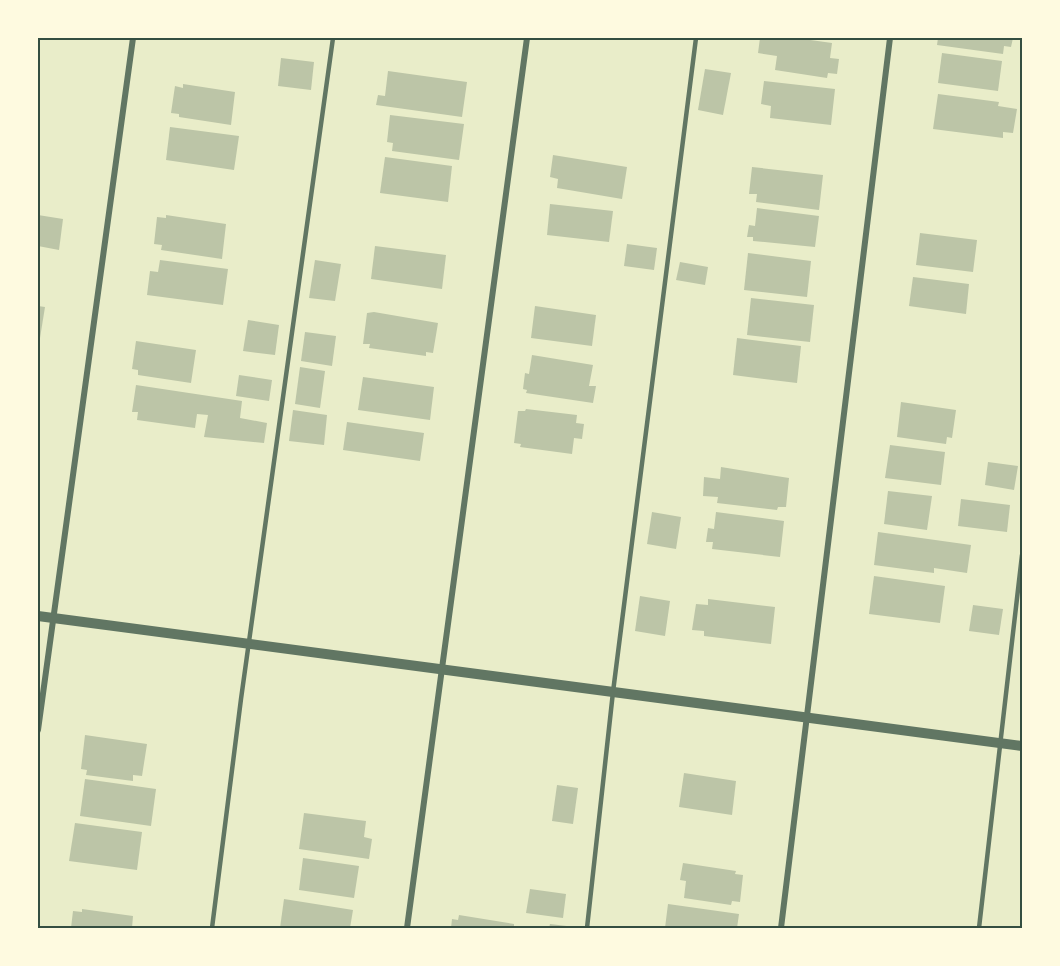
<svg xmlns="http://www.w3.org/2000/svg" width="1060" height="966" font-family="'Space Grotesk',sans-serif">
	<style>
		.building { fill: #bcc5a7 }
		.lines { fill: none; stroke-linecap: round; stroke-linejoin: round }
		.service { stroke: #617663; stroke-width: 4.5 }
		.minor { stroke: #617663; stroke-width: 6 }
		.tertiary { stroke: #617663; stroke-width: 10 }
		.neatline { fill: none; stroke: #344e41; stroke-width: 2 }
	</style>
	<rect width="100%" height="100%" fill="#e9edc9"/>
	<g class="building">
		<polygon points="760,38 796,38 832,43 830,58 839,59 837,74 828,73 827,78 775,70 777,56 758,53"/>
		<polygon points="938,38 1013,38 1011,47 1004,46 1003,54 937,45"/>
		<polygon points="942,53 1002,61 998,91 938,83"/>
		<polygon points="281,58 314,62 311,90 278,86"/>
		<polygon points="705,69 731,73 723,115 698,110"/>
		<polygon points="388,71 467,82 462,117 376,105 378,95 385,96"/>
		<polygon points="764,81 835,89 831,125 770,118 771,106 761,104"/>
		<polygon points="183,84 235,92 231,125 179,117 179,114 171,113 175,86 183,88"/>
		<polygon points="938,94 999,102 998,106 1017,109 1013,133 1003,132 1003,138 933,129"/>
		<polygon points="390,115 464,124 459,160 392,151 393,143 387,142"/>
		<polygon points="170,127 239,136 234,170 166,160"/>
		<polygon points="553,155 627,167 622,199 557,188 558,179 550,177"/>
		<polygon points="385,157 452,166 448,202 380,193"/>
		<polygon points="752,167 823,175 819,210 756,202 757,194 749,194"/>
		<polygon points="550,204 613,211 609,242 547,235"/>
		<polygon points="757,208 819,216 815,247 753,241 753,237 747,237 749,225 755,226"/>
		<polygon points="38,215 63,219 59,250 38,246"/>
		<polygon points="166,215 226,224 222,259 161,250 162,245 154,244 157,217 166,218"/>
		<polygon points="920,233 977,240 973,272 916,265"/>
		<polygon points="627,244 657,248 654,270 624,266"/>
		<polygon points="375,246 446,255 442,289 371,279"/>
		<polygon points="748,253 811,261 807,297 744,290"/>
		<polygon points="160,260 228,269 223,305 147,295 150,271 158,272"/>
		<polygon points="315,260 341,264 335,301 309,298"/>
		<polygon points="680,262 708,267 705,285 676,280"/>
		<polygon points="913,277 969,284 966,314 909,306"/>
		<polygon points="751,298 814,305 810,342 747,335"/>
		<polygon points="38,306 45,307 40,338 38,338"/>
		<polygon points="535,306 596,315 592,346 531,338"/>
		<polygon points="374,312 438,323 433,353 426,352 426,356 369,348 370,344 363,344 367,313"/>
		<polygon points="248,320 279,325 275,355 243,351"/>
		<polygon points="305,332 336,336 332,366 301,361"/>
		<polygon points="737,338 801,346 797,383 733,375"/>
		<polygon points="136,341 196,350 191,383 138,375 138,370 132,369"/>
		<polygon points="532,355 593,365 589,386 596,386 593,403 526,393 527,390 523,389 525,373 529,374"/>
		<polygon points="300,367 325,371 320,408 295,404"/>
		<polygon points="239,375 272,380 269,401 236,396"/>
		<polygon points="363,377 434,387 430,420 358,410"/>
		<polygon points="136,385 242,401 240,418 267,423 264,443 204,437 208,415 197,414 195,428 137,420 138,412 132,412"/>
		<polygon points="901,402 956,410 952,438 947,437 946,444 897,437"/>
		<polygon points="526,409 577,415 576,423 584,424 582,439 574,438 572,454 520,447 521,444 514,443 518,411 525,411"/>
		<polygon points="293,410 327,415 324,445 289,441"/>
		<polygon points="347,422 424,433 420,461 343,450"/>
		<polygon points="890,445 945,452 941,485 885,478"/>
		<polygon points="988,462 1018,466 1014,490 985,485"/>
		<polygon points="721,467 789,478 786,507 778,507 777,510 717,503 718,497 703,496 704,477 720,479"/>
		<polygon points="888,491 932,496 927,530 884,524"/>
		<polygon points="961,499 1010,505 1007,532 958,526"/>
		<polygon points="652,512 681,517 676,549 647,544"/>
		<polygon points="716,512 784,521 780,557 712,549 713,542 706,542 708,528 714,529"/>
		<polygon points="878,532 971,545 967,573 934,568 934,573 874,565"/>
		<polygon points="874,576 945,586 940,623 869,614"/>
		<polygon points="640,596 670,601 665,636 635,631"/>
		<polygon points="708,599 775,607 771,644 704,636 704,631 692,630 696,604 708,605"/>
		<polygon points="973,605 1003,609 999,635 969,631"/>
		<polygon points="85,735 147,744 142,776 133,775 133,781 86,775 87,770 81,769"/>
		<polygon points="684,773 736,781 732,815 679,807"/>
		<polygon points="85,779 156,789 151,826 80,816"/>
		<polygon points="557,785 578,788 573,824 552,821"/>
		<polygon points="304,813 366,821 364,837 372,839 369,859 299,849"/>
		<polygon points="75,823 142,832 137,870 69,861"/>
		<polygon points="303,858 359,866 354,898 299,890"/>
		<polygon points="683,863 736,871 735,874 743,875 740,902 732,901 731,905 684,898 686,881 680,880"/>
		<polygon points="530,889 566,894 563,918 526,913"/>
		<polygon points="284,899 353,910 350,928 280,928"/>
		<polygon points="668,904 739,914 737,928 665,928"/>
		<polygon points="82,909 133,916 132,928 71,928 73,911 82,912"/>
		<polygon points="459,915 514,924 514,928 451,928 452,919 458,920"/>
		<polygon points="550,924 575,927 575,928 549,928"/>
	</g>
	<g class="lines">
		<g class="service">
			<polyline points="212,928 241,699 333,38"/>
			<polyline points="587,928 613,692 696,38"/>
			<polyline points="979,928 1022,555"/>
		</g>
		<g class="minor">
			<polyline points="38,730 133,38"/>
			<polyline points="407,928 527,38"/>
			<polyline points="781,928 890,38"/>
		</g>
		<polyline class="tertiary" points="38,616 1022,746"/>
	</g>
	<rect width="1060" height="966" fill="none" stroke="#fefae0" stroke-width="78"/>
	<rect x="39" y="39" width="982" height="888" class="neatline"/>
</svg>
